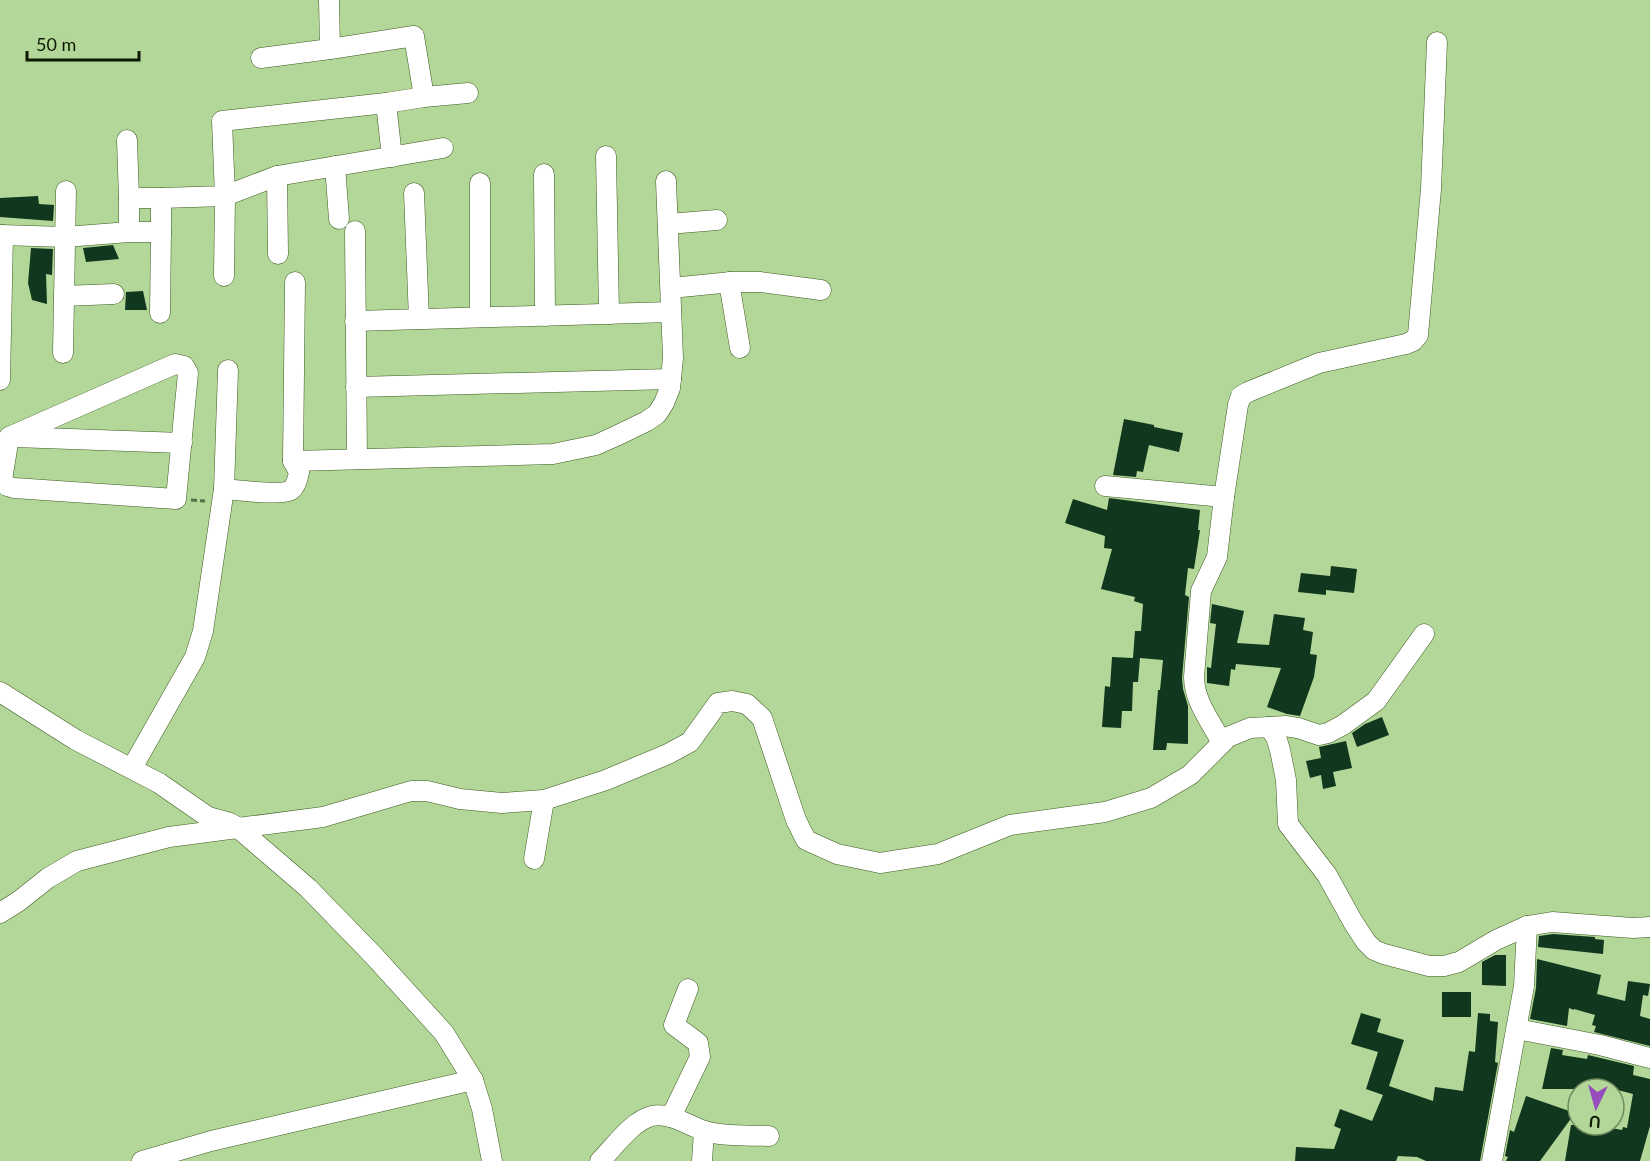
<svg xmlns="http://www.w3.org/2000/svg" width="1650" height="1161" font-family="Lato,sans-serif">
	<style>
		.building { fill: #11371e }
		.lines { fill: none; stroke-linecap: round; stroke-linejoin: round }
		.minor-casing { stroke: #3c5b20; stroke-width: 21 }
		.path { stroke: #586f47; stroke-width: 3; stroke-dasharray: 6 3; stroke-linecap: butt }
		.minor { stroke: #fff; stroke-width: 20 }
	</style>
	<rect width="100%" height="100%" fill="#b3d798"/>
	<g class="building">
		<polygon points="38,196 39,204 54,205 53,221 0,217 0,198"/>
		<polygon points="113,245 119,259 86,262 83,248"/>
		<polygon points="31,248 53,249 52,275 46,274 47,304 32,300 28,283"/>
		<polygon points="143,291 147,310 125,310 126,292"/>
		<polygon points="1124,419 1154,425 1154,427 1183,433 1179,452 1149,445 1143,472 1137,471 1136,477 1113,475"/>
		<polygon points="1109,498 1200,510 1198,530 1200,530 1194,569 1188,568 1185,595 1189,597 1182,678 1183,689 1188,706 1188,744 1167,743 1166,750 1153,750 1158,690 1160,690 1163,660 1140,658 1138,682 1133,682 1132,711 1122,711 1121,728 1102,727 1105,686 1110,687 1112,657 1133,658 1135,631 1141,631 1143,604 1134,601 1135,597 1101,589 1112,549 1104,548 1105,536 1065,523 1073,499 1107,510"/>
		<polygon points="1331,566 1357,569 1354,593 1326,590 1326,595 1298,592 1301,573 1330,576"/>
		<polygon points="1212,604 1244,611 1237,643 1269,645 1274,614 1305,618 1303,630 1313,632 1310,654 1317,655 1314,677 1300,716 1287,714 1267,707 1281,668 1236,664 1235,670 1231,669 1229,686 1207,683 1207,667 1211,668 1216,624 1210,623"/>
		<polygon points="1382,717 1389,735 1357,747 1352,733 1365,724"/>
		<polygon points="1346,741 1352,768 1333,772 1336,786 1323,789 1321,775 1310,778 1306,761 1321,758 1319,747"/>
		<polygon points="1553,934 1595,937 1595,939 1604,940 1603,954 1538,947 1539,936"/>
		<polygon points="1495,955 1506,955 1506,986 1482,985 1482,962"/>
		<polygon points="1537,959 1601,975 1597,994 1625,1001 1628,981 1650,984 1648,996 1643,995 1640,1016 1650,1019 1650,1046 1594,1032 1596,1026 1592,1025 1595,1015 1574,1009 1574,1010 1569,1008 1567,1026 1530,1019 1536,988"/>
		<rect x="1442" y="992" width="29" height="25"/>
		<polygon points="1361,1013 1381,1019 1377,1032 1404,1040 1389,1086 1433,1101 1435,1087 1463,1091 1469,1051 1475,1052 1478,1013 1490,1014 1490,1021 1498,1022 1495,1062 1498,1063 1480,1161 1426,1161 1417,1157 1398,1156 1396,1161 1295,1161 1296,1147 1334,1149 1341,1129 1334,1126 1340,1109 1372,1121 1383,1095 1366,1089 1378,1052 1351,1044"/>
		<polygon points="1551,1048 1563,1050 1562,1055 1587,1059 1588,1055 1634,1066 1633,1075 1650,1079 1650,1126 1640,1161 1565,1161 1571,1125 1595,1125 1622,1130 1623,1127 1627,1128 1633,1094 1614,1089 1542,1089"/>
		<polygon points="1526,1096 1575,1113 1540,1161 1506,1161 1508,1157 1505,1156 1510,1130 1514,1132"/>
	</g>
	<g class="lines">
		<g class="minor-casing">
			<g id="minor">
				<polyline points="329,0 330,49"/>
				<polyline points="261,58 330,49 414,36 424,97 386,103"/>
				<polyline points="424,97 468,93"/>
				<polyline points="127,140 129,198"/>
				<polyline points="606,156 609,314"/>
				<polyline points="335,166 339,219"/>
				<polyline points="544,174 545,316"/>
				<polyline points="277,176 443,148"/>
				<polyline points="480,183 480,317"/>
				<polyline points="414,193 419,319"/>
				<polyline points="161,198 225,196 222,121 386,103 392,157"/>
				<polyline points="668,224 717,220"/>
				<polyline points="355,231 357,459"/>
				<polyline points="0,235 65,237 129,232 161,232 161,198 129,198 129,232"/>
				<polyline points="224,276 225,196 277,176 278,254"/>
				<polyline points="729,282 740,348"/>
				<polyline points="671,288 732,282 760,282 821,290"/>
				<polyline points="64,296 114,294"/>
				<polyline points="160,313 161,232"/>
				<polyline points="355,321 671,312"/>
				<polyline points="63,353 66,191"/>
				<polygon points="175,364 184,366 188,373 176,499 14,488 7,486 2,480 9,437"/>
				<polyline points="0,380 3,235"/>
				<polyline points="356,387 671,379"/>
				<polyline points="15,437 182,443"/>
				<polyline points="293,461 553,454 596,445 616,436 647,421 657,414 664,403 670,388 673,358 666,181"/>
				<polyline points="1105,486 1224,497"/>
				<path d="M224,489C237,490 282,496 291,490C296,486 298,478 299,472L293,461L295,282"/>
				<polyline points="0,692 76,740 159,783 208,817 230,823 237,827 308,888 374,956 444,1033 473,1080 482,1109 492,1161"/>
				<polyline points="1269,727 1285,726 1298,728 1319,735 1328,733 1343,725 1376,701 1424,634"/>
				<path d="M1222,743C1211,722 1194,701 1194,677L1201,591L1217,557L1224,497L1238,405L1241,396L1248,392L1319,363L1406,344L1413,341L1418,335L1431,189L1437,42"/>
				<polyline points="132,768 195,657 203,631 224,489 228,370"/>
				<polyline points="534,859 544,800"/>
				<polyline points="0,913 19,901 48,878 77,861 169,837 323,817 411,791 427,791 460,799 502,803 544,800 606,780 668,754 690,742 718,703 732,701 747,704 762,718 796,820 806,840 837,854 880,863 938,854 1010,825 1105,812 1151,798 1190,775 1228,737 1250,728 1269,727 1276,737 1280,750 1286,780 1288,824 1327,875 1353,922 1366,942 1374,950 1384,954 1429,966 1444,966 1459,962 1496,940 1527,926 1552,922 1633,928 1650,927"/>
				<polyline points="1517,1029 1600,1045 1650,1058"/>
				<polyline points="671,1117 700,1057 698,1043 674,1025 688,989"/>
				<polyline points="142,1161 211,1141 473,1080"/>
				<path d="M600,1161C614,1147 633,1120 652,1116C670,1112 689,1126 705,1131C725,1137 748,1135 769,1136"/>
				<polyline points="702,1161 704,1131"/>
				<polyline points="1492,1161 1524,986 1527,926"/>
			</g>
		</g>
		<polyline class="path" points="191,500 205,501"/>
		<use href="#minor" class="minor"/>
	</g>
	<g transform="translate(1596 1107) rotate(185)"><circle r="28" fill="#b3d798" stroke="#718b5c" stroke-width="1.5"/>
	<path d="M0-4.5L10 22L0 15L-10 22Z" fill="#974cbe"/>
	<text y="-9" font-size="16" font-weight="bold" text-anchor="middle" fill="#0d1903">U</text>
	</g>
	<path d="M27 51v9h112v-9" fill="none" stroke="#0d1903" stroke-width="3"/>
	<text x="36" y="51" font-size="18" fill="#0d1903" stroke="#b3d798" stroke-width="4.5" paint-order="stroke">50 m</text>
</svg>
